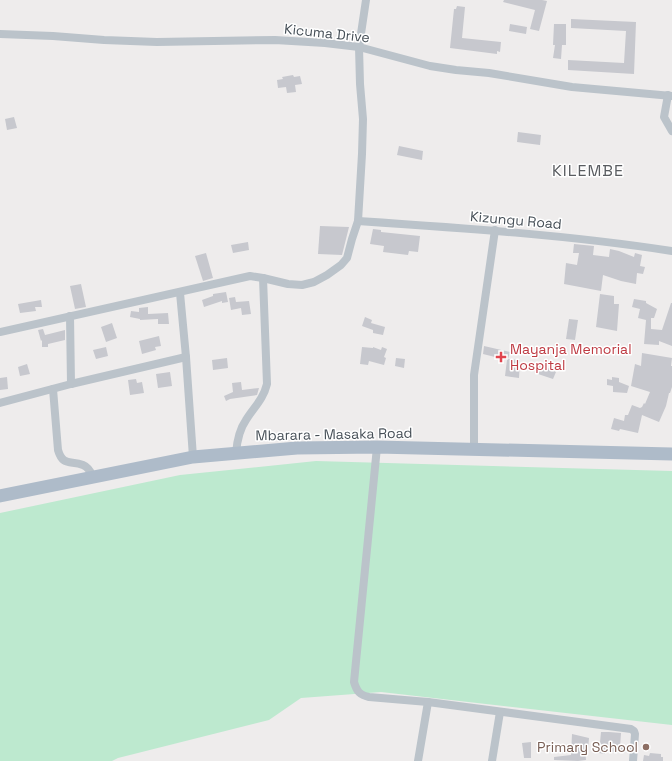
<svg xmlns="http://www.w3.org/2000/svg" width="672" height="761" font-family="'Space Grotesk',sans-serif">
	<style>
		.green { fill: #bde9cf }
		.building { fill: #c7c8ce }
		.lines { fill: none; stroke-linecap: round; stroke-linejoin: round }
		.minor { stroke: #bbc3ca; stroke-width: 8 }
		.primary { stroke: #aebbc9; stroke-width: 13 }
		.health-dot { fill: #e0444e; stroke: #fff; stroke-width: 1.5 }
		.education-dot { fill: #8d6e63; stroke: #fff; stroke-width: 1.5 }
		.labels { text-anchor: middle; stroke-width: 3; stroke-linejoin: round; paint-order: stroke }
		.street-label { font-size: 14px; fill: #464f57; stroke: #fff }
		.health-label { font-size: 14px; fill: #be3a42; stroke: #fff; text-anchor: start }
		.education-label { font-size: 14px; fill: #785e54; stroke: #fff; text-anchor: end }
		.quarter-label { font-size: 16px; letter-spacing: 1px; fill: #595c60; stroke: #fff }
	</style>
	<rect width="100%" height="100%" fill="#eeecec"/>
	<polygon class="green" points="316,461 672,471 672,725 381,692 301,698 269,720 118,758 112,761 0,761 0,513 180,475"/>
	<g class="building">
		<polygon points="504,0 542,0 547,1 539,31 530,29 535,10 503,2"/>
		<polygon points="457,6 465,7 462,38 501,42 500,52 497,51 497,54 450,48 454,9 456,9"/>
		<polygon points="571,19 636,22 634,74 568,70 568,60 624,63 626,31 571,28"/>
		<polygon points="510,24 527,27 526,34 509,31"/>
		<polygon points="554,24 566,24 566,45 562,45 561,59 553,58 555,45 553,45"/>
		<polygon points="293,75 294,77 300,76 302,84 295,85 296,92 287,93 286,87 278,88 277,80 283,79 282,77"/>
		<polygon points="14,117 17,128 7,130 5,119"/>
		<polygon points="518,132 541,135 540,145 517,142"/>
		<polygon points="399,146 423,151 422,160 397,155"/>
		<polygon points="320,226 349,227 342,255 318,254"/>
		<polygon points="373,229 381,230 381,232 420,236 418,252 409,251 408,255 383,252 384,246 370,244"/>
		<polygon points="248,242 249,250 233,253 231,245"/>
		<polygon points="574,244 594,246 593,255 609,257 610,249 619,251 634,257 635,253 642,255 640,266 645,267 643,274 637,273 636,284 621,281 603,275 601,291 564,284 566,263 577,265 579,253 573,253"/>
		<polygon points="206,253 213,278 203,281 195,256"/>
		<polygon points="81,284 86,307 75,309 70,286"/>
		<polygon points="226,292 228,302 222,303 222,301 204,307 202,300 213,296 213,294"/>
		<polygon points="600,294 614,296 614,304 619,304 617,331 596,327"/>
		<polygon points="235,297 236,302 249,301 251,314 242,315 241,308 231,310 229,298"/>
		<polygon points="634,299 646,301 646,303 657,309 654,318 651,318 651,329 662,330 671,303 672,303 672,346 659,341 659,345 644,344 646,320 638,318 640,309 632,307"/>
		<polygon points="41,300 42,307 35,307 36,311 20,313 18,304"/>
		<polygon points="148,307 148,314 168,313 169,324 158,324 158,319 140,320 140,319 130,317 131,311 139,312 139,308"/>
		<polygon points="365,317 372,320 371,323 385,327 383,335 373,333 373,330 362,326"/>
		<polygon points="569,319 578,320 575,340 566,339"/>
		<polygon points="112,323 117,338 106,342 101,327"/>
		<polygon points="43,329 45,335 65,330 65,340 48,344 48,347 42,347 42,340 41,341 38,330"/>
		<polygon points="159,336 161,346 155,347 156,350 142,354 139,341"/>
		<polygon points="484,346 510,352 508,359 520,360 519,378 505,376 507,360 483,354"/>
		<polygon points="106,347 108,356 96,359 93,350"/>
		<polygon points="362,347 373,348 373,347 381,350 382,347 387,349 384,357 386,358 384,365 369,361 368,365 360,364"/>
		<polygon points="642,353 672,358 671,366 672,366 672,387 670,393 669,393 666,406 659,422 642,415 638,433 620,429 619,431 611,429 614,418 624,421 625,415 628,415 632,405 640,408 642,407 644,403 645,404 650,392 631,386 635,364 641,366"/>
		<polygon points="227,358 228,368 213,370 212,360"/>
		<polygon points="396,358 405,359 404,368 395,366"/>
		<polygon points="27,364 30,374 20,376 18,367"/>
		<polygon points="536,366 546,367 556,372 553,379 535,373"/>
		<polygon points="170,372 172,386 158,388 156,374"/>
		<polygon points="7,377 8,389 0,390 0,378"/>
		<polygon points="612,377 619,378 619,382 629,386 627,393 613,392 613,386 607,385 607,379 612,380"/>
		<polygon points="136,379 137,383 142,382 144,393 130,395 128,380"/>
		<polygon points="241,382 242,390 259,388 257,395 230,399 226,401 224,396 233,392 232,383"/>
		<polygon points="601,732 609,732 621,733 620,747 626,747 625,753 605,751 605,754 599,753"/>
		<polygon points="572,734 589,738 588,750 585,749 586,760 578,761 554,760 554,757 571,755"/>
		<polygon points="531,742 531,758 524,758 522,743"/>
		<polygon points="650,753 661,754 661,757 663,757 663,761 643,761 644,755 649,756"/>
	</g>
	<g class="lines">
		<g class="minor">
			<polyline points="0,34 53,36 104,40 157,42 275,40 325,43 359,47 430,66 456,70 489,73 572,87 672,96"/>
			<polyline points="668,95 664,117 672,131"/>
			<path d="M358,221C463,228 568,235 672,251"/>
			<polyline points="180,293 186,357 193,457"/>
			<polyline points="70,316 71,384"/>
			<polyline points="0,332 250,276 263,278 288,284 302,285 314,282 327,275 341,265 347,258 352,239 358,221 362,154 363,119 360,84 359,47 366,0"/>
			<path d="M53,389L58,450C63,467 71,460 83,465C88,467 91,472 93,477"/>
			<polyline points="0,403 71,384 186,357"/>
			<path d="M377,447L354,682C357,692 360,695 369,697L428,702L631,729L634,731L635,734L633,761"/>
			<polyline points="474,450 474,375 495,230"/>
			<path d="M236,453C237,441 239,430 246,420C254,407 263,400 267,384L263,278"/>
			<polyline points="418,761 428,702"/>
			<polyline points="492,761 500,712"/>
		</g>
		<polyline class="primary" points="0,496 193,457 297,448 377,447 672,454"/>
	</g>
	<path class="health-dot" d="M499 351h4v4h4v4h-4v4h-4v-4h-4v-4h4z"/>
	<circle class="education-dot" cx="646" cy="747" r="4"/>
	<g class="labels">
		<g class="street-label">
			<text transform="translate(327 33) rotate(6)" y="5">Kicuma Drive</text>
			<text transform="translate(516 220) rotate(5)" y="5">Kizungu Road</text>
			<text transform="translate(334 434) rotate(-1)" y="5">Mbarara - Masaka Road</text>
		</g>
		<g class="health-label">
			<text x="510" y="354">Mayanja Memorial<tspan x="510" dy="16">Hospital</tspan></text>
		</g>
		<g class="education-label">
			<text x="638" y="752">Primary School</text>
		</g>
		<g class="quarter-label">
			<text x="588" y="176">KILEMBE</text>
		</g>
	</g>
</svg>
